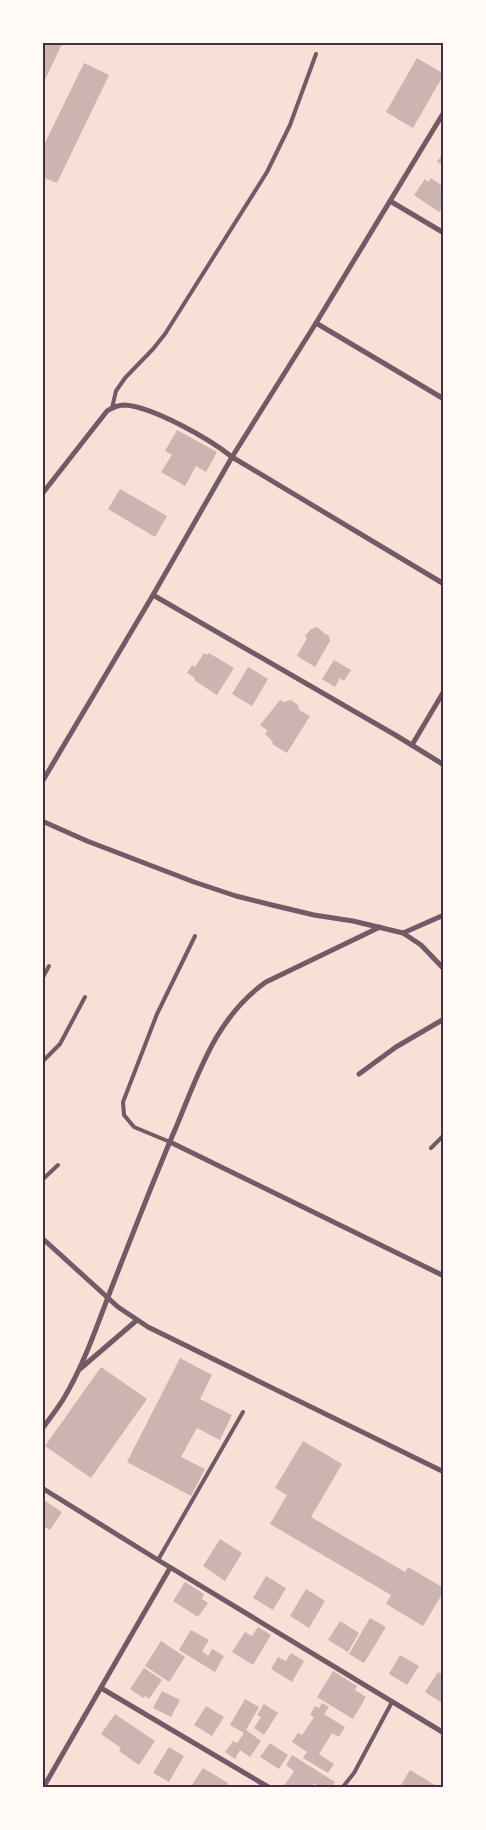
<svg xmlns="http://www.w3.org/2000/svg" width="486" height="1830" font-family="'Exo 2',sans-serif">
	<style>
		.building { fill: #ccb4b1 }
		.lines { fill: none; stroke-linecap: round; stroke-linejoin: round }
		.service { stroke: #755966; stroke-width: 4 }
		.minor { stroke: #755966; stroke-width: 5 }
		.neatline { fill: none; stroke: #4a2c40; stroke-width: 2 }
	</style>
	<rect width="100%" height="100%" fill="#f7e1d7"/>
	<g class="building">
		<polygon points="42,42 63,42 42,86"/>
		<polygon points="417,58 444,74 413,128 386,112"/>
		<polygon points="84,63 109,75 57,183 42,177 42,149"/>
		<polygon points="444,152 444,166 437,162"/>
		<polygon points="431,178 444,187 442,200 444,205 439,212 414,195 425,179 428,182"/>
		<polygon points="177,430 217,452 206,472 196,466 185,486 161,472 172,455 165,451"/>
		<polygon points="120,489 167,516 155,537 108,509"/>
		<polygon points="317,627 326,635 327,634 329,636 330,641 315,667 297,656 307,638 305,636 311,629"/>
		<polygon points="204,653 207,655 209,653 234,668 217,695 194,680 195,678 187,673 192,665 195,667"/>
		<polygon points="334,660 351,670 344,681 340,678 335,687 322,679"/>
		<polygon points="248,667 268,679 252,706 232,694"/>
		<polygon points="280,700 284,702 291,700 298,705 299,710 310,716 287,753 272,744 273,742 265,734 268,731 260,725"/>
		<polygon points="180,1358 212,1375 200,1399 232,1415 220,1440 197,1428 181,1457 205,1469 191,1496 127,1462"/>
		<polygon points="101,1367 147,1399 91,1478 45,1446"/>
		<polygon points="303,1441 342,1464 311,1517 405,1572 408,1567 444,1588 444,1591 423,1626 386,1604 391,1595 270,1524 287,1495 275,1488"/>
		<polygon points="42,1499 62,1512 50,1530 42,1525"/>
		<polygon points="220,1539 242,1553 225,1581 203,1566"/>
		<polygon points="266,1576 286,1588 273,1610 253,1598"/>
		<polygon points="185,1582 204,1594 202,1599 208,1603 198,1617 173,1601"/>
		<polygon points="306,1589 325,1601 309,1628 290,1616"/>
		<polygon points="370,1618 386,1627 364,1663 349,1654"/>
		<polygon points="340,1621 359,1633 348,1652 328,1640"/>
		<polygon points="258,1627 271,1635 253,1665 232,1652 245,1632 252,1636"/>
		<polygon points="191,1630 209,1640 202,1651 208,1656 212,1649 224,1656 215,1672 179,1650"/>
		<polygon points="161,1641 185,1657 169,1682 145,1666"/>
		<polygon points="291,1653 304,1661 292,1682 271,1669 278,1657 286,1661"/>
		<polygon points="400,1655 419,1666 407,1685 389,1674"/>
		<polygon points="144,1668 162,1680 149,1699 145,1696 143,1698 130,1689"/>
		<polygon points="333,1671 357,1686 355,1690 366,1697 353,1719 317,1697"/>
		<polygon points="438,1672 444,1675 444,1704 425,1692"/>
		<polygon points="162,1691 180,1700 171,1717 153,1708"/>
		<polygon points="245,1699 259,1707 246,1730 261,1741 250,1757 240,1750 235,1759 225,1752 233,1741 237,1743 244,1733 230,1725"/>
		<polygon points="322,1703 329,1707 324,1714 345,1727 339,1737 332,1733 319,1754 334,1764 328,1773 303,1758 307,1752 292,1742 298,1733 302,1735 314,1717 310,1715 315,1706 319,1708"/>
		<polygon points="264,1704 278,1713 264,1735 254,1728 261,1717 257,1715"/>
		<polygon points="206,1706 224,1717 212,1736 194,1725"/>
		<polygon points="115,1714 155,1741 139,1765 119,1751 121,1748 101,1734"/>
		<polygon points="270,1743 288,1755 279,1769 260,1757"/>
		<polygon points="169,1747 184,1756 169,1782 153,1773"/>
		<polygon points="292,1755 335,1782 331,1788 321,1788 314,1783 312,1788 284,1786 294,1771 286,1765"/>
		<polygon points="203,1768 228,1783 225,1788 196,1788 192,1785"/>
		<polygon points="410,1770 440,1788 399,1788"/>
	</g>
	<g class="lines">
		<g class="service">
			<polyline points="112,408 116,391 125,378 153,349 165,334 267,172 290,125 316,54"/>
			<polyline points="42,979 49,966"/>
			<polyline points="42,1062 60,1044 85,997"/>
			<polyline points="170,1142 134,1127 124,1115 123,1102 157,1014 195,936"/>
			<polyline points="431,1148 444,1135"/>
			<polyline points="42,1180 58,1165"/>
			<polyline points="158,1560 243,1412"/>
			<polyline points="342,1788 354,1773 392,1702"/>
		</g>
		<g class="minor">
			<polyline points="390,201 444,233"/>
			<polyline points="316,323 444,399"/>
			<path d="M42,494L107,411C113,407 119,405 125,405C153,407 210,439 232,457L444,584"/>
			<polyline points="153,595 397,736 444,765"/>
			<polyline points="412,745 444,691"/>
			<polyline points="42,782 153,595 232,457 316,323 444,112"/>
			<polyline points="42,821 87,841 194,882 236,896 272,905 314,915 353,921 403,933 444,915"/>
			<polyline points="403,933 421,945 444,969"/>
			<polyline points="359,1074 396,1047 444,1019"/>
			<polyline points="170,1142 444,1276"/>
			<polyline points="42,1238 118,1307 148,1327 444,1472"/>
			<polyline points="80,1369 137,1320"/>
			<path d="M42,1429C50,1418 58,1408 64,1398C86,1361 99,1319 115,1279C135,1228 155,1176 177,1125C199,1072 217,1016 266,982L380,927"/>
			<polyline points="42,1488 158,1560 444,1733"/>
			<polyline points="101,1688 270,1788"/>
			<polyline points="43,1788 170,1568"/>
		</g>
	</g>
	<rect width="486" height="1830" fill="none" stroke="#fffaf5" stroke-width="88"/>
	<rect x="44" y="44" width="398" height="1742" class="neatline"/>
</svg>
